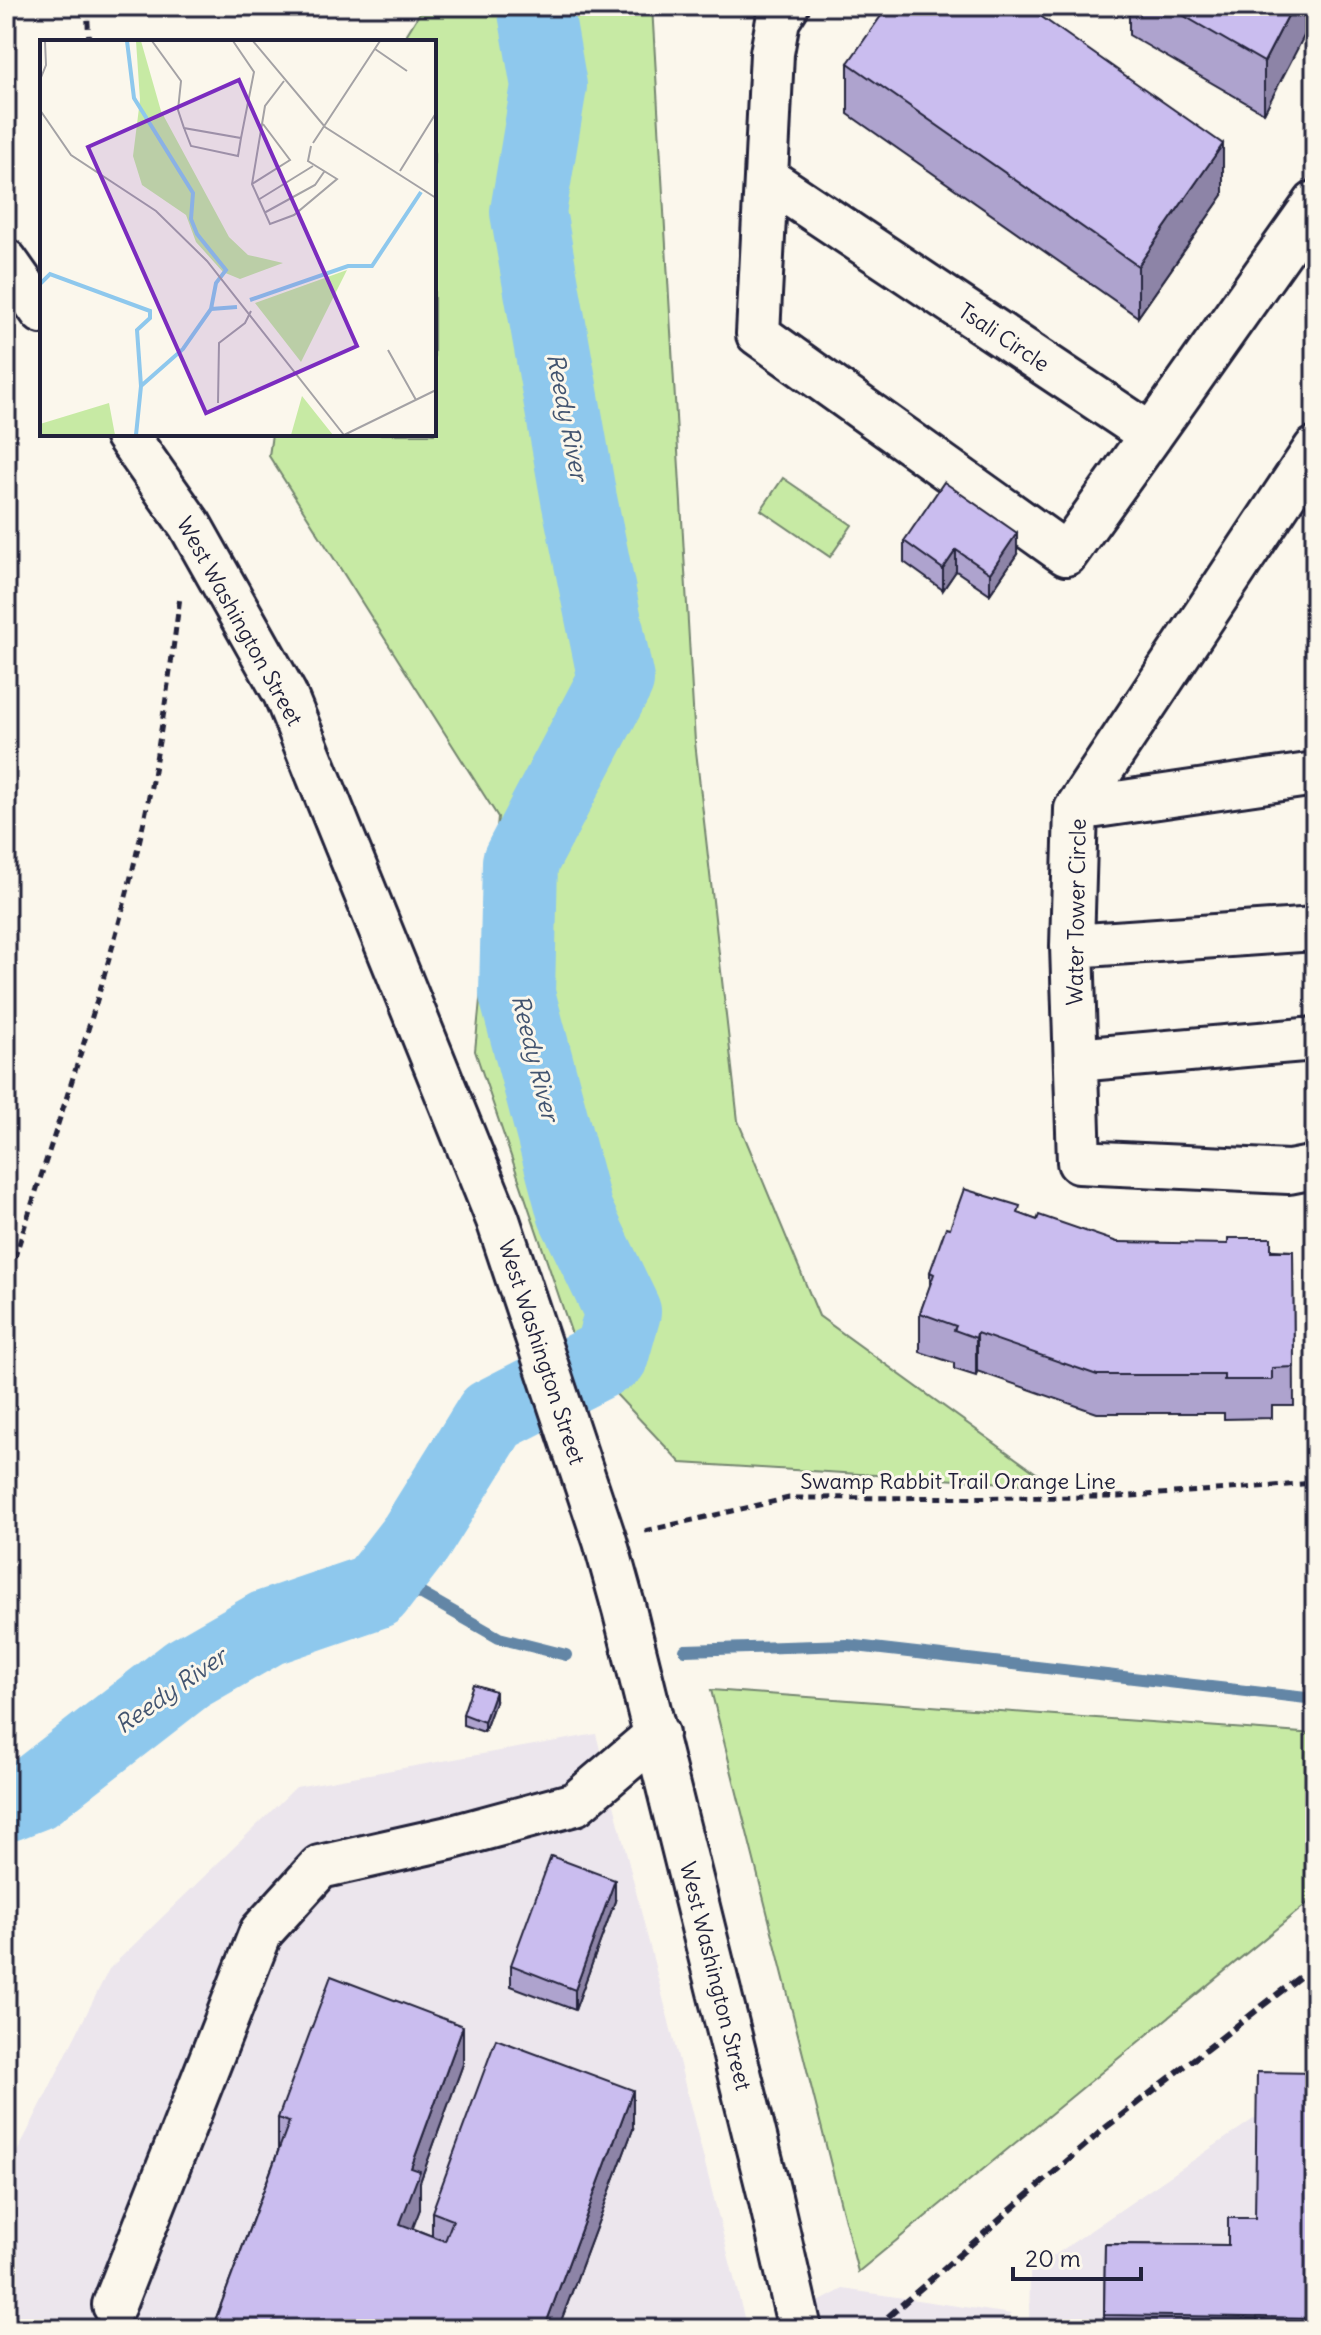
<svg xmlns="http://www.w3.org/2000/svg" width="1321" height="2335" font-family="Delius,sans-serif">
	<style>
		.built { fill: #ece6ed }
		.green { fill: #c7eaa4; stroke: #748670; stroke-width: 2 }
		.lines { fill: none; stroke-linecap: round; stroke-linejoin: round }
		.stream { stroke: #6386a6; stroke-width: 12 }
		.river { stroke: #8ec8ed; stroke-width: 76 }
		.minor-casing { stroke: #22223b; stroke-width: 48 }
		.path { stroke: #22223b; stroke-width: 5; stroke-dasharray: 8 6; stroke-linecap: butt }
		.minor { stroke: #fbf7ec; stroke-width: 42 }
		.rail { stroke: #22223b; stroke-width: 6; stroke-dasharray: 12 6; stroke-linecap: butt }
		.wall { fill: #aea3ce; stroke: #22223b; stroke-width: 2 }
		.shaded-wall { fill: #8d84a7; stroke: #22223b; stroke-width: 2 }
		.building { fill: #cabdef; stroke: #22223b; stroke-width: 2 }
		.labels { text-anchor: middle; stroke-width: 6; stroke-linejoin: round; paint-order: stroke }
		.street-label { font-size: 22px; fill: #22223b; stroke: #fbf7ec }
		.water-label { font-size: 24px; font-style: italic; fill: #425470; stroke: #fbf7ec }
		.inset-river { fill: none; stroke: #8ec8ed; stroke-width: 4 }
		.inset-road { fill: none; stroke: #a4a2a5; stroke-width: 2 }
		.view { fill: #7b2cbf; fill-opacity: 0.15; stroke: #7b2cbf; stroke-width: 4 }
		.inset-edge { fill: none; stroke: #22223b; stroke-width: 4 }
	</style>
	<rect width="100%" height="100%" fill="#fbf7ec"/>
	<filter id="ink" filterUnits="userSpaceOnUse"><feTurbulence type="fractalNoise" baseFrequency=".0125" numOctaves="2"/><feDisplacementMap in="SourceGraphic" scale="16" xChannelSelector="R" yChannelSelector="G"/><feConvolveMatrix kernelMatrix="1 2 1 2 8 2 1 2 1" color-interpolation-filters="sRGB"/></filter>
	<g filter="url(#ink)">
		<path class="built" d="M596,1734L747,2329H6V2174L109,1969L296,1787Z
			M1315,2077V2329H1029L1030,2272Z
			M843,2289L1011,2314L993,2329H768Z"/>
		<path class="green" d="M424,6H652L695,742L738,1121L819,1316L1054,1486L681,1463L579,1355L475,1051L498,817L269,456L272,434H434V42H402Z
			M783,478L852,525L830,557L761,510Z
			M711,1690L1315,1734V1897L858,2272Z"/>
		<g class="lines">
			<path class="stream" d="M375,1591L422,1594L499,1638L566,1655
				M685,1650L847,1645L1315,1699"/>
			<path class="river" d="M6,1804L34,1793L187,1674L267,1628L375,1591L416,1538L492,1416L611,1355L623,1312L575,1212L517,994L520,862L616,680L579,499L528,212L549,86L535,6"/>
			<defs>
				<path id="minor" d="M787,6L778,20L772,53L766,178L1151,435L1315,203
					M766,178L758,334L1066,554L1151,435
					M6,261L42,312
					M126,434L190,525L285,694L498,1220L605,1541L624,1609L770,2197L800,2329
					M1315,449L1076,809L1072,946L1079,1162L1289,1172L1315,1167
					M1076,809L1315,774
					M1072,946L1315,929
					M1076,1060L1315,1039
					M114,2305L261,1932L320,1867L449,1838L575,1804L657,1734"/>
			</defs>
			<use href="#minor" class="minor-casing"/>
			<path class="path" d="M87,6L89,42
				M6,1285C52,1138 105,992 139,843C158,761 169,680 180,597
				M645,1531L789,1498L1118,1497L1315,1483"/>
			<use href="#minor" class="minor"/>
			<path class="rail" d="M874,2329L1105,2128L1315,1965"/>
		</g>
		<path class="wall" d="M1129,6H1315L1264,113L1129,35Z
			M848,63L1223,195L1138,317L848,114Z
			M904,541L1017,554L990,594L956,571L943,590L904,562Z
			M1020,1214L1037,1220L1117,1242L1293,1251L1294,1406H1272V1418L1224,1419V1413H1097L977,1371L976,1376L954,1369V1363L920,1352V1313L930,1287V1272L950,1228Z
			M495,1702L484,1732L463,1725V1714Z
			M615,1901L575,2010L511,1986V1965Z
			M463,2064L420,2182V2209L412,2228L432,2236V2212L633,2129L558,2329H212L278,2151V2118Z
			M1255,2218L1315,2329H1104L1105,2244L1228,2245Z"/>
		<path class="shaded-wall" d="M1293,6H1315V15L1264,113V62Z
			M1223,144V195L1138,317V266Z
			M1017,533V554L990,594V573Z
			M956,550V571L943,590V569Z
			M977,1333V1371L976,1376V1338Z
			M495,1691V1702L484,1732V1722Z
			M615,1880V1901L575,2010V1990Z
			M463,2026V2064L420,2182V2209L400,2262V2224L411,2168Z
			M633,2090V2129L558,2329H544Z"/>
		<path class="building" d="M888,6H1026L1223,144L1138,266L848,63Z
			M1167,6H1293L1264,62Z
			M944,482L1017,533L990,573L956,550L943,569L904,541Z
			M964,1189L1020,1206L1018,1213L1037,1220L1039,1215L1117,1242L1228,1244V1238H1271V1251H1293L1294,1367L1272,1368V1380H1224V1375H1097L977,1333L976,1338L954,1330L956,1326L920,1313L934,1274L930,1272L946,1227L950,1228Z
			M473,1684L495,1691L484,1722L463,1714Z
			M551,1856L615,1880L575,1990L511,1965Z
			M331,1976L463,2026L411,2168L420,2171L400,2224L445,2241L453,2220L432,2212L496,2039L633,2090L544,2329H212L289,2122L278,2118Z
			M1257,2072L1315,2073V2318L1104,2315L1105,2244L1228,2245V2218H1255Z
			M1257,2317L1315,2318V2329H1257Z"/>
	</g>
	<g class="labels">
		<g class="street-label">
			<text transform="translate(1004 337) rotate(34)" y="8">Tsali Circle</text>
			<text transform="translate(240 621) rotate(61)" y="8">West Washington Street</text>
			<text transform="translate(1076 912) rotate(-89)" y="8">Water Tower Circle</text>
			<text transform="translate(542 1352) rotate(72)" y="8">West Washington Street</text>
			<text x="958" y="1489">Swamp Rabbit Trail Orange Line</text>
			<text transform="translate(716 1976) rotate(76)" y="8">West Washington Street</text>
		</g>
		<g class="water-label">
			<text transform="translate(567 417) rotate(79)" y="8">Reedy River</text>
			<text transform="translate(535 1058) rotate(76)" y="8">Reedy River</text>
			<text transform="translate(171 1691) rotate(-35)" y="8">Reedy River</text>
		</g>
	</g>
	<g transform="translate(40 40)">
		<rect width="396" height="396" fill="#fbf7ec"/>
		<path d="M96,1H101L121,71L189,197L208,215L243,223L200,239L183,232L156,202L146,175L102,145L93,116L100,60ZM307,230L261,322L215,263ZM262,356L293,395H251ZM69,363L75,395H0V384Z" fill="#c7eaa4"/>
		<path class="inset-river" d="M87,1L94,58L153,153L151,179L157,194L186,230L176,243L171,269L143,309L101,346L96,395M0,244L10,234L110,271V278L97,290L101,346M210,260L308,226H332L381,152M171,269L197,267"/>
		<path class="inset-road" d="M112,1L141,41L138,70L144,88L201,98L214,32L193,1M213,1L285,87L396,158M335,9L367,31M0,40L6,25L5,1M244,41L225,66L212,144L230,184L254,175L297,139L268,121L271,106M0,70L31,115L116,171L167,221L304,395M144,88L151,106L198,116L201,98M273,103L340,1M360,131L396,73M212,144L250,120L223,84M218,160L273,126M224,173L275,145L284,132M348,310L376,360M178,363L179,303L205,283L211,271M304,395L396,350"/>
		<path class="view" d="M199,40L317,306L166,373L48,107Z"/>
		<rect width="396" height="396" class="inset-edge"/>
	</g>
	<rect width="1321" height="2335" fill="none" stroke="#fbf7ec" stroke-width="32"/>
	<rect x="16" y="16" width="1289" height="2303" fill="none" stroke="#22223b" stroke-width="3" filter="url(#ink)"/>
	<path d="M1013 2267v12h128v-12" fill="none" stroke="#22223b" stroke-width="4"/>
	<text x="1025" y="2267" font-size="24" fill="#22223b" stroke="#fbf7ec" stroke-width="6" paint-order="stroke">20 m</text>
</svg>
